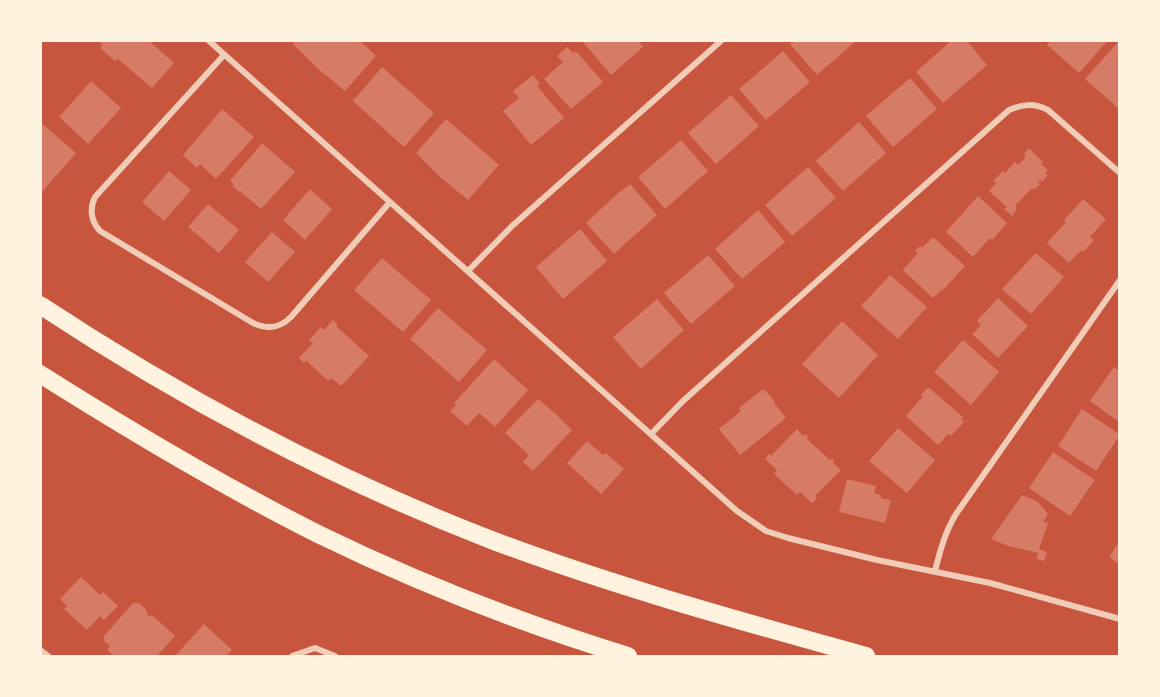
<svg xmlns="http://www.w3.org/2000/svg" width="1160" height="697" font-family="'Golos Text',sans-serif">
	<style>
		.building { fill: #d67c66 }
		.lines { fill: none; stroke-linecap: round; stroke-linejoin: round }
		.minor { stroke: #f1ccb7; stroke-width: 6 }
		.motorway { stroke: #fff3e0; stroke-width: 18 }
	</style>
	<rect width="100%" height="100%" fill="#c8553d"/>
	<path class="building" d="M98,40H148L174,63L152,88L118,59L115,61L100,48L103,45Z
		M296,40H359L376,56L345,91L317,68L293,44Z
		M585,40H638L643,47L611,75L583,42Z
		M793,40H857L817,75L790,44Z
		M952,40H966L987,65L943,103L916,72Z
		M1051,40H1108L1079,73L1047,45Z
		M1118,42L1119,44V106L1118,108L1085,79Z
		M567,47L573,53L576,51L603,82L571,109L544,79L563,62L557,56Z
		M783,51L810,82L766,120L739,89Z
		M382,67L434,113L404,147L353,101Z
		M533,75L540,83L537,86L564,118L531,145L503,111L519,98L513,91Z
		M910,78L937,109L893,147L866,116Z
		M91,81L121,108L88,144L59,117Z
		M731,95L759,126L716,164L688,133Z
		M222,109L254,137L216,179L200,164L197,168L183,155Z
		M446,119L499,165L468,200L441,178L416,153Z
		M40,122L76,153L40,194Z
		M859,122L886,153L843,191L816,161Z
		M681,140L708,171L665,209L638,177Z
		M262,143L295,172L261,209L240,191L239,192L232,186L234,185L230,181Z
		M1029,148L1043,162L1041,164L1048,170L1045,173L1048,175L1042,182L1040,180L1038,182L1040,184L1034,190L1032,188L1015,206L1017,209L1012,216L1004,209L1007,207L989,191L996,183L993,181L1003,171L1005,173L1015,162L1018,165L1026,156L1024,154Z
		M808,167L836,198L792,236L765,205Z
		M169,171L191,190L164,221L142,202Z
		M630,184L657,215L614,254L586,223L618,193Z
		M310,189L332,209L305,240L283,220Z
		M978,196L1007,223L992,240L990,238L973,257L946,232Z
		M1083,199L1106,219L1090,237L1094,240L1083,252L1081,250L1069,263L1047,243L1066,222L1064,220Z
		M208,204L239,230L219,253L188,227Z
		M758,210L785,242L742,279L715,249Z
		M580,229L607,261L563,299L536,267Z
		M272,232L295,252L268,282L245,262Z
		M933,237L965,266L943,290L942,289L933,298L903,270L918,253L915,251L920,246L922,248Z
		M1036,253L1064,277L1031,314L1002,289Z
		M708,255L735,286L691,324L664,293Z
		M382,258L431,300L403,332L354,290Z
		M890,275L927,307L898,339L861,306Z
		M998,298L1028,326L998,358L972,334L981,325L977,321Z
		M657,299L684,330L641,369L613,337Z
		M438,308L487,350L459,382L410,339Z
		M333,320L338,325L336,326L369,356L341,386L331,378L328,381L306,360L304,363L299,358L313,343L309,340L321,327L324,330Z
		M842,321L878,355L839,398L802,364Z
		M963,340L999,372L971,405L934,372Z
		M494,359L528,390L495,427L479,413L467,426L450,411L456,404L454,403Z
		M1114,367L1119,371V422L1090,401Z
		M928,387L963,417L961,419L964,422L951,436L948,434L938,445L906,416L923,396L921,395Z
		M763,389L765,391H766L775,402L774,403L786,418L740,455L719,429L741,411L739,408Z
		M538,399L557,415L572,430L533,471L523,462L529,455L505,433Z
		M1082,409L1119,434V436L1096,471L1058,446Z
		M898,428L935,460L907,493L869,461Z
		M797,429L803,436L805,434L808,437L807,439L830,460L832,458L834,461L833,463L841,470L815,496L817,498L812,503L800,492L797,495L774,474L777,470L765,459L769,454L771,456Z
		M587,441L603,455L606,453L624,469L601,494L567,463Z
		M1053,452L1095,480L1070,516L1029,488Z
		M847,479L876,486L874,493L881,495V498L891,500L885,523L839,512Z
		M1022,495L1038,502L1048,514L1043,522L1048,523L1039,549L1047,552L1044,561L1036,559L1039,553L1008,546L991,539Z
		M1119,542V564L1109,557Z
		M81,577L100,595L103,592L118,606L104,620L100,616L87,630L64,609L67,606L60,599Z
		M133,603H139L146,609L147,614L150,617L152,615L175,636L157,656H123L122,655L121,656H115L107,650L110,646L104,641V636Z
		M204,624L232,650L226,656H175Z"/>
	<g class="lines">
		<path class="minor" d="M208,40L737,511L766,531L788,538L877,560L990,583L1120,619
			M224,55L95,197C89,210 91,221 100,231L253,323C267,330 280,328 291,317L390,202
			M468,271L512,226L722,40
			M651,434L683,401L1009,110C1023,104 1034,103 1048,110L1120,173
			M935,571C940,551 945,532 956,514L1120,280
			M40,650L48,656
			M292,656L315,648L335,656"/>
		<path class="motorway" d="M40,305C184,400 333,479 494,541C616,587 741,621 866,656
			M40,374C132,432 224,487 320,535C419,583 523,624 628,656"/>
	</g>
	<rect width="1160" height="697" fill="none" stroke="#fff3e0" stroke-width="84"/>
</svg>
